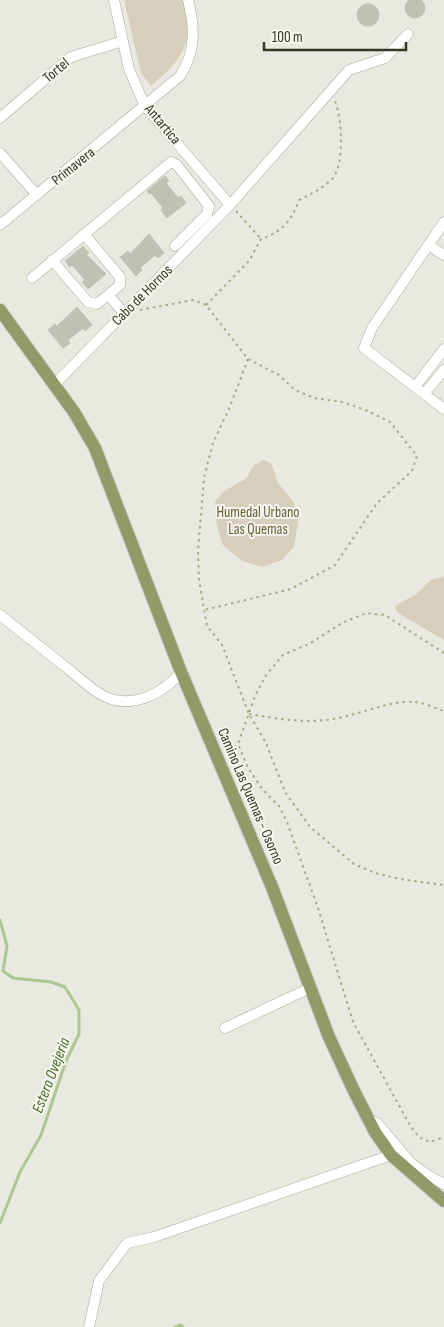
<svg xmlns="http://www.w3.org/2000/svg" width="444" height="1327" font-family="'Sofia Sans Condensed',sans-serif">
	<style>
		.green { fill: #d8cebc }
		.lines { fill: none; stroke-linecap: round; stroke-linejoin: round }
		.stream { stroke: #aac88f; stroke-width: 3 }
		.building { fill: #c0c0b3; stroke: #c2c2b4 }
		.minor-casing { stroke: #a8a99d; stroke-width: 11 }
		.major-casing { stroke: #c6c7c1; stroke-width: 14 }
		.path { stroke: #a7a985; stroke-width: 2; stroke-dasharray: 2.5 4; stroke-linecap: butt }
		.minor { stroke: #fff; stroke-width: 10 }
		.major { stroke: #94996a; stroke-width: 12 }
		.labels { text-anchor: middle; stroke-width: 4; stroke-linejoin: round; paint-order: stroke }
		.street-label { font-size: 15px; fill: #353823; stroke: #f6f6f1 }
		.park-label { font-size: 15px; fill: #695d33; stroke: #f6f6f1 }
		.water-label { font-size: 16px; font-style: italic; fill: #456c25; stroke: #f6f6f1 }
	</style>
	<rect width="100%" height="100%" fill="#e9e9e1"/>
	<path class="green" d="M124,0H183C194,45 184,57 151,86L141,73Z
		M263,460L271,463L278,483L294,503L298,522L294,547L282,560L262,567L242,561L222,544L216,521L215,502L223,492L247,478L254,465Z
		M444,576V640L398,613L395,608L396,605L415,595L431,580Z"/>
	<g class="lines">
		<path class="stream" d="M0,920L7,946L3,971L13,978L51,982L65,987L79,1010V1034L66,1061L41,1135L20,1172L0,1223
			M175,1327L181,1325L183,1327"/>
	</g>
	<path class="building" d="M405 8a10 10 0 1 1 20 0a10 10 0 1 1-20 0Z
		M357 15a11 11 0 1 1 22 0a11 11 0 1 1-22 0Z
		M165,176L169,181L166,183L178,198L181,196L186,203L167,218L161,210L163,208L151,193L149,194L147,191Z
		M149,234L164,253L158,258L155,255L140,268L142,270L136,276L120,257L128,251L130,254Z
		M83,246L89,253L86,254L106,274L88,289L82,282L85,280L72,265L70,267L65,261Z
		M77,307L92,325L85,331L83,328L68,340L70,343L63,348L48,330L55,324L57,326Z"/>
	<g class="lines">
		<defs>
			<path id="minor" d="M114,0L129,69L145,106L230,205
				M0,118L71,57L123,41
				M0,153L37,195
				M444,222L372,328L364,348L444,409
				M0,225L180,76C196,51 195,28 188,0
				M428,245L444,255
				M52,260L88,302L97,304L120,285V277L84,234
				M32,278L171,162L177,165L209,206L207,214L175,246
				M108,295L124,313
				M54,385L230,205L349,70L385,58L408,34
				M415,387L444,349
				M424,394L444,370
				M0,615C21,632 42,648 63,665C77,675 90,690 106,697C133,709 164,693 181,672
				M225,1028L310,988
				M368,1119L377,1123L411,1163L429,1176L444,1184
				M89,1327L99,1281L127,1243L154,1237L391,1155"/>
			<path id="major" d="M0,310L74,412L95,448L181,672L272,887L329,1037L354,1091L375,1132L391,1155L444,1201"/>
		</defs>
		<use href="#minor" class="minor-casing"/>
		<use href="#major" class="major-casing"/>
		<path class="path" d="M236,211L261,239
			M206,305L249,261L261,239C282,232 292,220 299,200C311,194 323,188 332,179C345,165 342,118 335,101
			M140,310L193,300L206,305L248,359L279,375L295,390L314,398L343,402L368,411L390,422L417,456L412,471L377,503L335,565L291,589L204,610
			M248,359L229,409L213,443L204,478L198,551L199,580L207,626L222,645L249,714L266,743L285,792L310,827L354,864L375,873L400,879L444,885
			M444,653L385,615L366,613L342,623L309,644L283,655L266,675L255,696L238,744L247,766L262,789L279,806L287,822L318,908L353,1022L411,1127L419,1137L430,1142L444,1137
			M249,714C274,718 299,723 325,720C353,718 390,699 415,702C424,703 435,708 444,711"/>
		<use href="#minor" class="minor"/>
		<use href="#major" class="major"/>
	</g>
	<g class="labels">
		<g class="street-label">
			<text transform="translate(56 70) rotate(-40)" y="5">Tortel</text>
			<text transform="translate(163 124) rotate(50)" y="5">Antartica</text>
			<text transform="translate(73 166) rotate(-39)" y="5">Primavera</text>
			<text transform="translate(142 295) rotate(-45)" y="5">Cabo de Hornos</text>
			<text transform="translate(251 796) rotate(67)" y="5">Camino Las Quemas - Osorno</text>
		</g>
		<g class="park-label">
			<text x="258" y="517">Humedal Urbano<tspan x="258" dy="17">Las Quemas</tspan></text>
		</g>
		<g class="water-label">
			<text transform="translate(50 1075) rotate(-69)" y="6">Estero Ovejeria</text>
		</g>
	</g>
	<path d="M264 42v8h142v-8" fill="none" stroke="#353823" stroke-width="2.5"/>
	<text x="272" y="42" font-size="15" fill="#353823" stroke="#f6f6f1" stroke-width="4" paint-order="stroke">100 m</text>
</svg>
